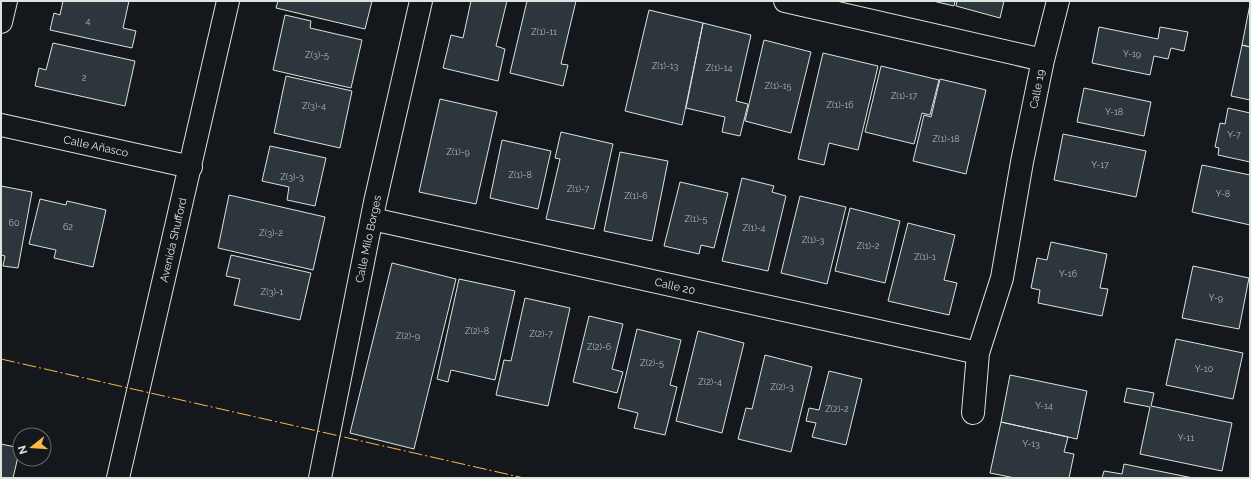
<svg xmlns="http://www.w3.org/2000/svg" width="1251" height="479" font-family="Raleway,sans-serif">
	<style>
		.building { fill: #2c363c; stroke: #d8e6dc }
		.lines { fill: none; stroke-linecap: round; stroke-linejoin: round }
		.minor-casing { stroke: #d8e6dc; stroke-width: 24 }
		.minor { stroke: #14181c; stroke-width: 22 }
		.power { stroke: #ffb74d; stroke-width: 1; stroke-dasharray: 14 3 2 3; stroke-linecap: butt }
		.labels { text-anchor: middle; stroke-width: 3; stroke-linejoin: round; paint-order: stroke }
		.number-label { font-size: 9px; fill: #adbab4 }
		.street-label { font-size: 11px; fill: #d8e6dc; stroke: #14181c }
	</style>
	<rect width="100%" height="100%" fill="#14181c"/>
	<path class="building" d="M63,1H129L123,28L136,31L132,48L50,30L54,13L60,15Z
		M278,1H372L365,29L276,8Z
		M471,1H507L496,46L505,49L498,81L443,68L451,35L463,38Z
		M527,1H576L561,64L568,65L563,86L510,73Z
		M933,1H955L954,6Z
		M957,1H1004L1000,18L956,6Z
		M1250,4V47L1242,45Z
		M649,10L703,23L682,125L625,111Z
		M285,15L311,21L310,28L362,40L351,88L273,70Z
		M703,23L751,35L736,101L748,104L740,136L722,132L725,117L686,108Z
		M1099,27L1158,39L1160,27L1188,32L1184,51L1171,48L1168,59L1154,56L1150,75L1092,63Z
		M764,40L811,52L791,133L745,121Z
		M53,43L135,61L125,106L35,86L39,68L46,70Z
		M1242,45L1250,47V100L1231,96Z
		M823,53L878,66L858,150L829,143L824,165L798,159Z
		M881,66L939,80L930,115L922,113L914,144L865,132Z
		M286,76L352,91L340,148L274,133Z
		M940,79L986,90L966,174L913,161L924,115L931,117Z
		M1084,88L1151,102L1144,136L1077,122Z
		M440,99L497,112L476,204L419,192Z
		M1228,108L1250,113V162L1218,155L1219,148L1215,147L1220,123L1225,124Z
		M561,132L613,144L594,229L546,219L560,159L555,158Z
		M1063,134L1146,151L1136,197L1054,180Z
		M502,140L551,151L538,209L490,198Z
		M270,146L326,158L315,206L287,200L289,187L262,181Z
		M620,152L668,161L652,241L604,231Z
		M1202,165L1250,175V225L1192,212Z
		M742,178L774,186L772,192L786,196L768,271L722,261Z
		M680,182L728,193L714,248L701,245L699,254L664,246Z
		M1,186L32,192L18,268L3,266L5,256L1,255Z
		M229,195L325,217L313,270L218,248Z
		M800,196L846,207L827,284L781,273Z
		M40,199L66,205L67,201L106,210L93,267L54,258L56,250L29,244Z
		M850,208L900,221L885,283L835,271Z
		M908,223L955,235L944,280L957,283L949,315L888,301Z
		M1051,242L1107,254L1100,288L1108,289L1102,316L1038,303L1040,290L1031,288L1037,258L1047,260Z
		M231,255L311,273L300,320L234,305L240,279L226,276Z
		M392,263L456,279L414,449L350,433Z
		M1193,266L1249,278L1239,329L1182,318Z
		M459,279L515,291L495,380L451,370L448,382L437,379Z
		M525,298L570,308L548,406L496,395L504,360L511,361Z
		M589,316L623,324L612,369L623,372L617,393L573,382Z
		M637,329L681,340L670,385L677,387L665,435L634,428L638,413L618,408Z
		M698,331L744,343L722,433L676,421Z
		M1176,339L1243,353L1233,399L1166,385Z
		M765,355L812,367L791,452L738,439L746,408L752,409Z
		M829,371L862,379L846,445L812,437L816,423L806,421L809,408L819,410Z
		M1010,375L1087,391L1077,439L1001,422Z
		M1127,388L1154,393L1151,406L1232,423L1222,471L1140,454L1150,407L1124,402Z
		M1001,422L1068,437L1064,452L1074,454L1069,478H1015L990,473Z
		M1,444L20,448L13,478H1Z
		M1124,464L1193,478H1102L1104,471L1122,474Z"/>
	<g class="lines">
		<defs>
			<path id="minor" d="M785,1L1043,60
				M1,22L6,1
				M1,125L191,167
				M372,219L978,353
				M973,413L978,353L1002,278L1022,162L1043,60L1058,1
				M118,478L228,1
				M320,478L375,202L421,1"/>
		</defs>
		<use href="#minor" class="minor-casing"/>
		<use href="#minor" class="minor"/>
		<path class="power" d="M1,359L524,478"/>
	</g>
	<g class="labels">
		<g class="number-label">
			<text x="88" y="24">4</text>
			<text x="544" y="35">Z(1)-11</text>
			<text x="1132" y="57">Y-19</text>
			<text x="317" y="58">Z(3)-5</text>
			<text x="665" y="69">Z(1)-13</text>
			<text x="719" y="71">Z(1)-14</text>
			<text x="84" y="81">2</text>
			<text x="778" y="89">Z(1)-15</text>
			<text x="904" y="99">Z(1)-17</text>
			<text x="840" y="108">Z(1)-16</text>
			<text x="314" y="109">Z(3)-4</text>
			<text x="1114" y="115">Y-18</text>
			<text x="1234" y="138">Y-7</text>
			<text x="946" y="142">Z(1)-18</text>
			<text x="458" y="155">Z(1)-9</text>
			<text x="1100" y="168">Y-17</text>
			<text x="520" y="178">Z(1)-8</text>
			<text x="292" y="180">Z(3)-3</text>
			<text x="578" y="192">Z(1)-7</text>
			<text x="1223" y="197">Y-8</text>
			<text x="636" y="199">Z(1)-6</text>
			<text x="696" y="222">Z(1)-5</text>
			<text x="14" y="226">60</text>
			<text x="68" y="230">62</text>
			<text x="754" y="231">Z(1)-4</text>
			<text x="271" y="236">Z(3)-2</text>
			<text x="813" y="243">Z(1)-3</text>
			<text x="868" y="249">Z(1)-2</text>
			<text x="925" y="260">Z(1)-1</text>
			<text x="1068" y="277">Y-16</text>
			<text x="272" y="295">Z(3)-1</text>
			<text x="1216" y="301">Y-9</text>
			<text x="477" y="334">Z(2)-8</text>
			<text x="541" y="337">Z(2)-7</text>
			<text x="408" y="339">Z(2)-9</text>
			<text x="599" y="350">Z(2)-6</text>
			<text x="652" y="366">Z(2)-5</text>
			<text x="1204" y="372">Y-10</text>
			<text x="710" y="385">Z(2)-4</text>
			<text x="782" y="390">Z(2)-3</text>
			<text x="1044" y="409">Y-14</text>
			<text x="837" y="412">Z(2)-2</text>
			<text x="1186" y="441">Y-11</text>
			<text x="1031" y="447">Y-13</text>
		</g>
		<g class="street-label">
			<text transform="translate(1037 89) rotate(-79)" y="4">Calle 19</text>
			<text transform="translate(96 146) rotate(12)" y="4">Calle Añasco</text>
			<text transform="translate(368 239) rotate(-78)" y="4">Calle Milo Borges</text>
			<text transform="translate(173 240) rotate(-77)" y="4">Avenida Shufford</text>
			<text transform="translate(675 286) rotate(13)" y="4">Calle 20</text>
		</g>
	</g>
	<rect width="1251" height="479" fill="none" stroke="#d8e6dc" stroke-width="4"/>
	<g transform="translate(32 447) rotate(253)"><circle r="19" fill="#14181c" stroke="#626a69"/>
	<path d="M0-3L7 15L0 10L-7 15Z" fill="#ffb74d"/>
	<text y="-6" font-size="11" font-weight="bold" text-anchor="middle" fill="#d8e6dc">N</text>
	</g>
</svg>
